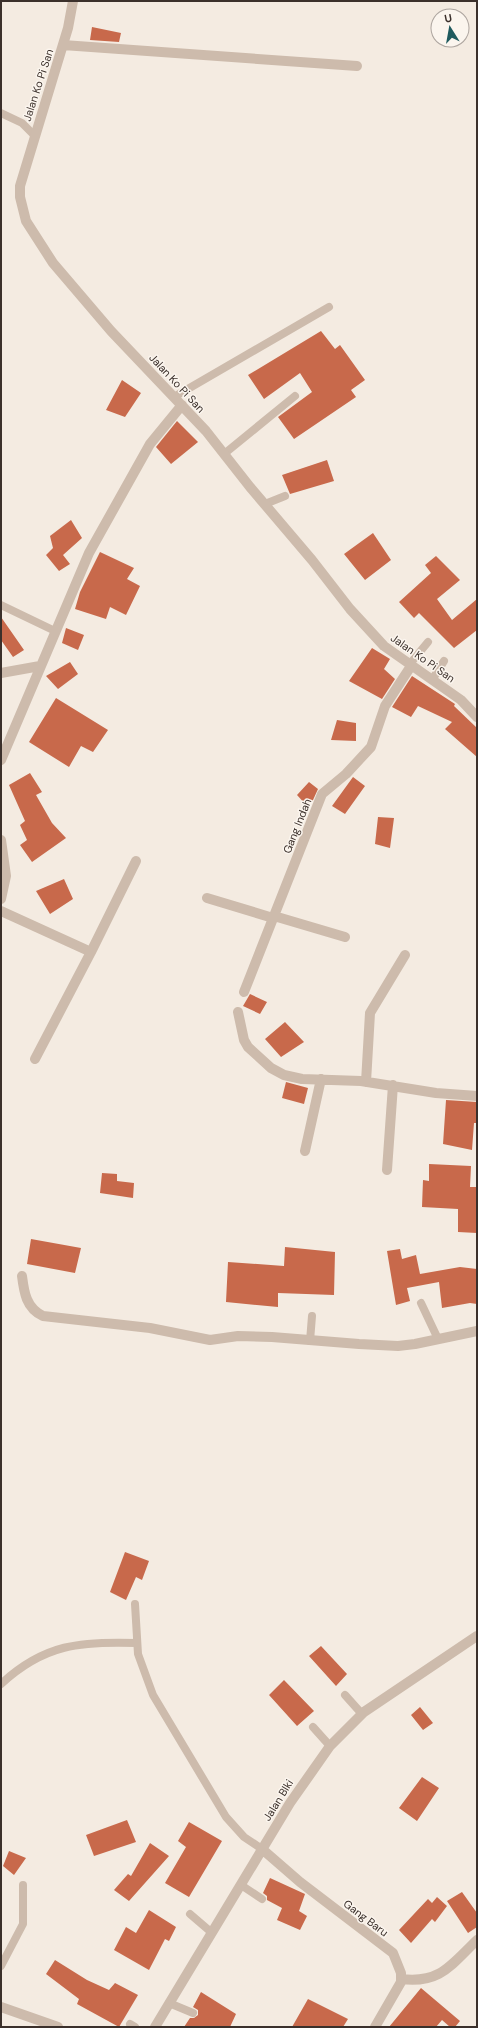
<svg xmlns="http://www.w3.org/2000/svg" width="478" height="2028" font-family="'DM Sans',sans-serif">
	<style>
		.building { fill: #c8694b }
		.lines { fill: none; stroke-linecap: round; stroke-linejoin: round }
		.lane { stroke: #cdbbac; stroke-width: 8 }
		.street { stroke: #cdbbac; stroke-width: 10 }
		.labels { text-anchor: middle; stroke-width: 3; stroke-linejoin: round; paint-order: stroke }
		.street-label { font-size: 11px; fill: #3b302b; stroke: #fbf5ee }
	</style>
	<rect width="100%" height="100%" fill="#f4ebe1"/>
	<path class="building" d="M92,27L121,33L119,42L90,40Z
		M321,331L335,349L340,345L365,380L351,390L356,397L294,439L278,417L312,392L300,373L264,399L248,375Z
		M122,380L141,393L125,417L106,410Z
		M177,421L198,442L171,464L156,447Z
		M327,460L334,481L290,494L282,475Z
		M71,520L82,538L63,555L70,564L59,571L46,555L53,548L50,536Z
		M373,533L391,560L365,580L344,554Z
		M100,552L134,568L127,579L140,586L126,615L110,607L106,619L75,609L80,592Z
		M436,556L460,580L437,599L452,620L477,599V630L454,648L419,613L414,618L399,602L431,573L425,565Z
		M1,617L24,650L13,657L1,640Z
		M66,628L84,635L78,650L62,643Z
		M372,648L390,659L384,669L395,679L382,699L349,681Z
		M70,662L78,674L58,689L46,676Z
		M412,676L455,704L454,706L477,728V757L445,729L452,722L418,706L411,717L392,707Z
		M56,698L108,730L93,752L81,746L69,767L29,742Z
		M337,720L356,723V741L331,740Z
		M30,773L42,792L36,795L52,823L66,838L32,862L20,845L27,840L20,825L25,821L9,785Z
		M353,777L365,786L345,814L332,806Z
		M309,782L318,789L313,800L307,806L297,795Z
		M378,817L394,818L390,848L375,844Z
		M64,879L73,899L50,914L36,891Z
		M250,994L267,1002L260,1014L243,1006Z
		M285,1022L304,1042L281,1057L265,1039Z
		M286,1082L308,1088L304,1104L282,1098Z
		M446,1100L477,1102V1123H474L472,1150L443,1144Z
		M429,1164L471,1166L470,1187H477V1233L458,1232V1209L422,1207L423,1180L429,1181Z
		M102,1173L117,1174V1181L134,1183L133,1198L100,1193Z
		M31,1239L81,1248L75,1273L27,1264Z
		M285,1247L335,1252L334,1295L278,1293V1307L226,1302L228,1262L284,1266Z
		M400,1249L402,1259L416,1255L420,1274L460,1267L477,1269V1304L470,1303L442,1308L439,1282L407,1288L410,1301L396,1305L387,1251Z
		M125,1552L149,1561L142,1580L136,1577L126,1600L110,1592Z
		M321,1646L347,1674L336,1686L309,1656Z
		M284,1680L314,1711L297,1726L269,1695Z
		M420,1707L433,1723L423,1730L411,1715Z
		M422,1777L439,1788L417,1821L399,1808Z
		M127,1820L136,1842L94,1856L86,1835Z
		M189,1822L222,1841L189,1897L165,1883L186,1847L178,1841Z
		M150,1843L169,1856L129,1901L114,1890L128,1874L131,1876Z
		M9,1851L26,1858L14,1875L3,1866Z
		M270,1878L305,1894L299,1911L307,1916L300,1930L277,1920L282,1908L267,1900V1896L263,1893Z
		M462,1892L477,1913V1927L468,1933L447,1901Z
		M437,1897L447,1906L435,1922L432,1919L411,1943L399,1930L428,1899L432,1903Z
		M149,1910L176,1927L169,1941L165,1939L149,1970L114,1950L126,1927L136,1933Z
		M55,1960L87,1980L109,1990L115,1983L138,1995L119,2027L77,2004L79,1999L46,1974Z
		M421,1988L460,2021L455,2027H450L442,2020L436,2027H389Z
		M201,1992L236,2014L230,2027H184L190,2018H194L198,2015V2010L193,2007Z
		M308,1999L348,2019L343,2027H292Z"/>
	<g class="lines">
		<path class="lane" d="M1,113L22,123L35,136
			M174,397L329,307
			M224,454L295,396
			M265,504L285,496
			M1,605L55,631
			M409,665L428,642
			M432,680L444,661
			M421,1303L438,1339
			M310,1341L312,1316
			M135,1604L138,1654L153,1695L226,1817L244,1837L262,1849
			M1,1684C44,1644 81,1641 137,1643
			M345,1695L362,1714
			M313,1727L330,1746
			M241,1885L262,1899
			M190,1914L211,1932
			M1,1966L23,1924V1885
			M169,2003L193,2013
			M130,2024L135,2027"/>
		<path class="street" d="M73,1L68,28L20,186V197L26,221L53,263L111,331L206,431L250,487L312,560L350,609L384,646L461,700L477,717
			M63,45L357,66
			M1,673L40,666
			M1,760L89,553L150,444L182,405
			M1,840L6,876L1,899
			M207,898L273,918
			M1,911L91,952
			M274,916L345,937
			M244,992L322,794L346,774L371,747L385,706L411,666
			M238,1012L244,1040L248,1047L271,1068L284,1075L302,1079L361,1081L436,1093L477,1096
			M35,1059L91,952L136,861
			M366,1082L370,1013L405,955
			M305,1151L321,1079
			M387,1170L393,1085
			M22,1276C24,1292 26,1308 43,1316L150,1328L210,1340L238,1336L272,1337L359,1344L398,1346L415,1344L477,1331
			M262,1849L300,1882L393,1953L401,1973V1982L375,2027
			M401,1979C440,1984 451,1965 477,1940
			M1,2007L58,2027
			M155,2027L290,1803L330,1746L364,1712L477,1636"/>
	</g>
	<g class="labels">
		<g class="street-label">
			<text transform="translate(38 85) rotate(-72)" y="4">Jalan Ko Pi San</text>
			<text transform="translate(177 383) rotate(47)" y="4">Jalan Ko Pi San</text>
			<text transform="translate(423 658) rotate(35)" y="4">Jalan Ko Pi San</text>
			<text transform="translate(297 826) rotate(-68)" y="4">Gang Indah</text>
			<text transform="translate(278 1800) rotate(-58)" y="4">Jalan Blki</text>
			<text transform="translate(366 1918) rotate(37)" y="4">Gang Baru</text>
		</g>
	</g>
	<rect width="478" height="2028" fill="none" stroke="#3b302b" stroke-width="4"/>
	<g transform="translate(450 28) rotate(349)"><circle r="19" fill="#fbf5ee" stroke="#aea6a0"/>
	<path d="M0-3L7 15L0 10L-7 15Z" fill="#1f5a5e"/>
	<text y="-6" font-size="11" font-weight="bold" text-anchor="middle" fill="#3b302b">U</text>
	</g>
</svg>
